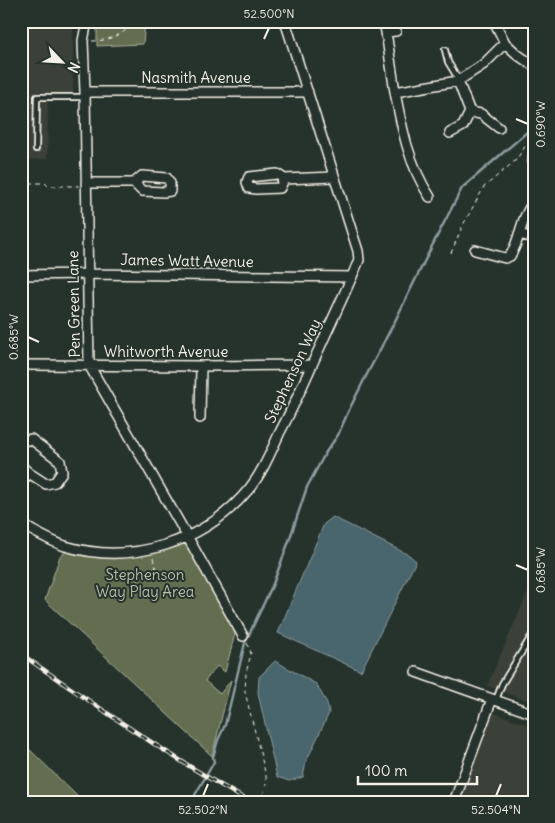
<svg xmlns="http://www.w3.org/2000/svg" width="555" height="823" font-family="Delius,sans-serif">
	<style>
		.built { fill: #3a4038 }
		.green { fill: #626e50; stroke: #abb09c }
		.water { fill: #48656e; stroke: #8d9d9f }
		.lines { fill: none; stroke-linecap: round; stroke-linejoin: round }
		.stream { stroke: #8d9d9f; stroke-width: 2.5 }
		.lane-casing { stroke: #f4f1e8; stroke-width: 8 }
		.street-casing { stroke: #f4f1e8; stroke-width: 12 }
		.path { stroke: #f4f1e8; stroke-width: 1; stroke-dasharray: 4 4; stroke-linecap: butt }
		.lane { stroke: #26332d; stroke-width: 4.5 }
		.street { stroke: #26332d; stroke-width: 9 }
		.rail-casing { stroke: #f4f1e8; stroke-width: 4.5 }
		.rail { stroke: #26332d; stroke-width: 2.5; stroke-dasharray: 8; stroke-linecap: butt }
		.ticks { fill: none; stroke: #f4f1e8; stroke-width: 2 }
		.labels { text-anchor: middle; stroke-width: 4; stroke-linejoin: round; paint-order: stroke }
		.street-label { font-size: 15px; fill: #f4f1e8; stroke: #26332d }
		.park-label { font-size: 15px; fill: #babdab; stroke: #26332d }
		.neatline { fill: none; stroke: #f4f1e8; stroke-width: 2 }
		.ticks-label { font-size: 12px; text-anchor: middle; fill: #f4f1e8 }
	</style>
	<rect width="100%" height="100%" fill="#26332d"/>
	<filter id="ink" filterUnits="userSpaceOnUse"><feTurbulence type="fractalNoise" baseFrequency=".02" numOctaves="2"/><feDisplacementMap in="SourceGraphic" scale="10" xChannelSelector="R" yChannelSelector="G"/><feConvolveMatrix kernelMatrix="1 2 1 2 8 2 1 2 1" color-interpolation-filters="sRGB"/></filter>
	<g filter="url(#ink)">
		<path class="built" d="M21,21H73V99L48,101L47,159L24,160L27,108L21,107Z
			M534,578V703L487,686Z
			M492,712L534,727V802H458Z"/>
		<path class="green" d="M97,21H145L143,44L97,46Z
			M187,536L236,630L225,672L217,666L205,681L220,694L231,680L212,756L45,600L60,556L67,551L111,557L145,554Z
			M21,741L83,802H21Z"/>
		<path class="water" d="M333,517L409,555L416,561L361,671L278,633L324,524Z
			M275,661L316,684L327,703L329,713L306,762L303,777L289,781L277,777L258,693L259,677Z"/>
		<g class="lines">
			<path class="stream" d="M193,802L195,795L214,762L213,757L218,740L225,725L245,643L273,584L289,541L307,487L326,452L338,435L348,412L365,378L395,321L431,248L462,188L534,126"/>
			<defs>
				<path id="lane" d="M445,50L448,62L459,80
					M36,149L37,97H84
					M496,700L502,684L534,632"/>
				<path id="street" d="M87,21L83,41L85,92L89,365L187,536L243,636
					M377,21L384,23L386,32L396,31
					M494,21L505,43L518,55L534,66
					M386,32L395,92L458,81L484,64L505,43
					M458,81L470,112
					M85,92H308
					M395,92C402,129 409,165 430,197
					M470,112L481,114L499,128
					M450,133L463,126L470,112
					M534,153L533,161L534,164
					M284,179L280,188L256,189L249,188L247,182L249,177L277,174L284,179L334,177
					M86,183H134L142,176L167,178L170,183V191L164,192L142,191L134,183
					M519,234L534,238
					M475,250L505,258L510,256C521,239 520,218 534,202
					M21,275L87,274L352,277
					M21,365L201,366L312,365
					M200,418L201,366
					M21,442L31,439L60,461L62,472L55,482L46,484L29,473L21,483
					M21,466L29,473
					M21,524C35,532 50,541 65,546C132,566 205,542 249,489C263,472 271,451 280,432C295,404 307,375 320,347C333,318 347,289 359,260L358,251L285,21
					M416,672L534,714
					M454,802L492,699"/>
			</defs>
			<use href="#lane" class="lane-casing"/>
			<use href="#street" class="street-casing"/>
			<path class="path" d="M92,41C109,41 124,35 135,21
				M21,183H45L48,186H79
				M451,253L463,225L484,187L516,160L526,145L534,137
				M153,558L157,571
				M130,589L150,570L156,568
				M247,643L250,650L251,654L246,673L245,692L266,776C267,786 264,793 259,802"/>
			<use href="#lane" class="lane"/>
			<use href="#street" class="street"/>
			<defs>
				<path id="rail" d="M21,654C96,706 170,757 250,802"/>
			</defs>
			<use href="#rail" class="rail-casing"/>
			<use href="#rail" class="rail"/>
		</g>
	</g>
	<path class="ticks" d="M264,39L269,28M516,119L528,124M28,337L39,342M516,565L528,570M203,796L208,784M496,796L501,784"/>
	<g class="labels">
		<g class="street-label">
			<text x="196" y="83">Nasmith Avenue</text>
			<text transform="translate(187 261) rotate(1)" y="5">James Watt Avenue</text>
			<text transform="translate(74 304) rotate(-91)" y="5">Pen Green Lane</text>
			<text x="166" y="357">Whitworth Avenue</text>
			<text transform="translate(293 371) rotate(-65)" y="5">Stephenson Way</text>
		</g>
		<g class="park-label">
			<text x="145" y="580">Stephenson<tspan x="145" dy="17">Way Play Area</tspan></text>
		</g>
	</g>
	<rect width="555" height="823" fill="none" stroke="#26332d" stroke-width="55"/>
	<g transform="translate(62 62) rotate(115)" stroke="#26332d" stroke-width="4" paint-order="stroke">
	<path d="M0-4L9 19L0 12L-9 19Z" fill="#f4f1e8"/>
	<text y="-8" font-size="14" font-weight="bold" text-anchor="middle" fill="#f4f1e8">N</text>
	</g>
	<path d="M358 776v8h119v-8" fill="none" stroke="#f4f1e8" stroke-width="2.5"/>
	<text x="365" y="776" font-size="15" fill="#f4f1e8" stroke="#26332d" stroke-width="4" paint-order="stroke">100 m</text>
	<rect x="28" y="28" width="500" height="768" class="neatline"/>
	<g class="ticks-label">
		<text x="269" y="18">52.500°N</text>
		<text transform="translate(541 124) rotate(-90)" y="4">0.690°W</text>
		<text transform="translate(14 337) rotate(-90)" y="4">0.685°W</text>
		<text transform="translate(541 570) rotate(-90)" y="4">0.685°W</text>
		<text x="203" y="814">52.502°N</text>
		<text x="496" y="814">52.504°N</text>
	</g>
</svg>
